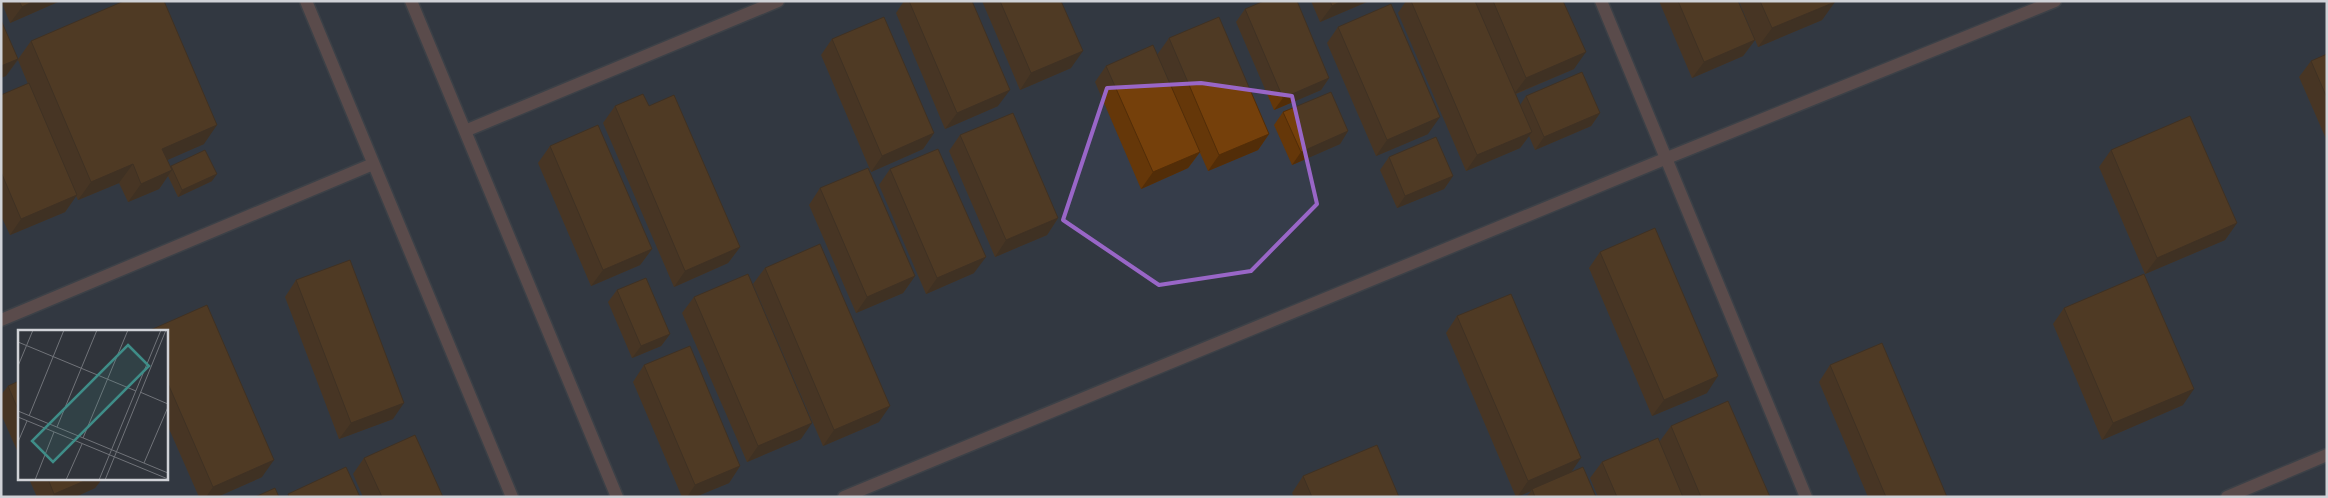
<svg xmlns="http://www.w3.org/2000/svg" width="2328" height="498" font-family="'Noto Serif',serif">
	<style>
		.built { fill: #363d4a; fill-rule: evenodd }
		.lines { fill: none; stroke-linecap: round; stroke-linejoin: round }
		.minor-casing { stroke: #4d5057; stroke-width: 15 }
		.minor { stroke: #8f6660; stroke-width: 12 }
		.wall { fill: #653709 }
		.shaded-wall { fill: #522d08 }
		.building { fill: #75400b; stroke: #522d08 }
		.marked { fill: none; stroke: #9966c7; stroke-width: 4; stroke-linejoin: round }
		.inset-road { fill: none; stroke: #707379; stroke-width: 1 }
		.view { fill: #3f8d88; fill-opacity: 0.15; stroke: #3f8d88; stroke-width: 2.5 }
		.inset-edge { fill: none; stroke: #d0d2d7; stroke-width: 2.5 }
	</style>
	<rect width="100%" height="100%" fill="#30343b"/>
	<path class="built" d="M1,1H2327V497H1ZM19,332H166V479H19Z"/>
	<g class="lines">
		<defs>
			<path id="minor" d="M306,1L512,497
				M411,1L617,497
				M1601,1L1806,497
				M465,131L778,1
				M1,320L373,164
				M844,497L1667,158L2055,1
				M2227,497L2327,455"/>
		</defs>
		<use href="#minor" class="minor-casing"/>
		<use href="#minor" class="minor"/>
	</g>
	<path class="wall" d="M1,1H60L10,23Z
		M904,1H972L998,106L945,129L896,13Z
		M982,1H1061L1071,68L1020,90Z
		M1311,1H1369L1320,22Z
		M1406,1H1563L1574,69L1516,94L1520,105L1526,96L1600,113L1591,126L1535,150L1529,136L1520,148L1466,171L1398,13Z
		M1659,1H1738L1755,40L1743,56L1692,78Z
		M1739,1H1835L1822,20L1758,47Z
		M1245,9L1329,78L1321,90L1274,110L1236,22Z
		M1338,27L1428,134L1376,156L1327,43Z
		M1169,38L1269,134L1258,150L1208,171L1157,55Z
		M832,39L934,133L923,149L871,172L821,55Z
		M31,41L204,144L167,160L170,168L171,166L212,181L178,197L168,176L159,189L128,202L119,183L78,200L76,196L65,212L10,235L1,216V95L28,84L18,60L6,76Z
		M2327,54V141L2299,77L2311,61Z
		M1106,66L1200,152L1188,168L1141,189L1095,82Z
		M615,106H649L740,247L728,263L674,287L603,123Z
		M1283,112L1348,131L1340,144L1292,165L1274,125Z
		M960,135L1058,218L1047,235L995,257L949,151Z
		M550,146L652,249L640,265L591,286L538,163Z
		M2111,150L2237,223L2225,240L2145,274L2099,167Z
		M1389,157L1453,176L1444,189L1397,208L1380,170Z
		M890,169L974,273L926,294L879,185Z
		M820,188L915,276L903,293L856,313L809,205Z
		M1600,252L1707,393L1652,416L1589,268Z
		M765,268L879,422L823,446L753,284Z
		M296,280L393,419L339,439L285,297Z
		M617,290L670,334L661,346L632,358L608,302Z
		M694,297L801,439L747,462L682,313Z
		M2064,308L2183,405L2102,440L2053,324Z
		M1457,316L1571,472L1596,497H1526L1531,491L1516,497L1446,333Z
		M166,332L262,477L217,497H199L166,422Z
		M644,365L740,466L729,483L695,497H682L633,382Z
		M1830,365L1947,497H1868L1819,382Z
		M19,381V455L1,414V395L8,386Z
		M1671,426L1770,497H1598L1590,478L1602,462L1660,441Z
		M364,458L443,497H363L353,474Z
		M1303,476L1399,497H1294L1292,493Z
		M29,479H102L95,488L75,497H37Z"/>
	<path class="shaded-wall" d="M34,1H60L10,23L22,7Z
		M1342,1H1369L1320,22L1332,6Z
		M1835,2L1822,20L1758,47L1772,28Z
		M1755,40L1743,56L1692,78L1704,62Z
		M1083,51L1071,68L1020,90L1031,73Z
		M1586,52L1574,69L1514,94L1526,78Z
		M18,59L6,76L1,78V66Z
		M1329,78L1321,90L1274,110L1283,98Z
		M1010,90L998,106L945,129L957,113Z
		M1600,113L1591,126L1535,150L1544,137Z
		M1440,117L1428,134L1376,156L1387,140Z
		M217,125L204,144L149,168L162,149Z
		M1348,131L1340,144L1292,165L1301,152Z
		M1532,132L1520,148L1466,171L1477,155Z
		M934,133L923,149L871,172L882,156Z
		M1269,134L1258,150L1208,171L1219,155Z
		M1200,152L1188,168L1141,189L1153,172Z
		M133,164L119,183L78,200L91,182Z
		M172,170L159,189L128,202L141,184Z
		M217,174L212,181L178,197L182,190Z
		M1453,176L1444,189L1397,208L1405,196Z
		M77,195L65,212L10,235L21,219Z
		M1058,218L1047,235L995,257L1006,240Z
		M2237,223L2225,240L2145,274L2157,258Z
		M740,247L728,263L674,287L685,271Z
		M652,249L640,265L591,286L603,270Z
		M986,257L974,273L926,294L937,278Z
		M915,276L903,293L856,313L867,297Z
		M670,334L661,346L632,358L641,346Z
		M1718,376L1707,393L1652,416L1664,400Z
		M2194,389L2183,405L2102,440L2113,423Z
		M404,403L393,419L339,439L351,423Z
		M890,406L879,422L823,446L834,430Z
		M812,423L801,439L747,462L758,446Z
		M1581,458L1570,474L1532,489L1531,491L1517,497L1528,481Z
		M274,460L262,477L217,497H206L213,487Z
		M740,466L729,483L695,497H687L695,485Z
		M89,479H102L95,488L75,497H52L54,494Z"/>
	<path class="building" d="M19,1H34L22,7Z
		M124,1H164L217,125L162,149L172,170L141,184L133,164L91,182L31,41Z
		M909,1H972L1010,90L957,113Z
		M1000,1H1061L1083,51L1031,73Z
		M1264,1H1297L1329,78L1283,98L1245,9Z
		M1330,1H1342L1332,6Z
		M1411,1H1475L1532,132L1477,155Z
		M1493,1H1563L1586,52L1526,78Z
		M1678,1H1738L1755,40L1704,62Z
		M1760,1H1835V2L1772,28Z
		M1391,4L1440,117L1387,140L1338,27Z
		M884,17L934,133L882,156L832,39Z
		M1219,17L1269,134L1219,155L1169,38Z
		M1,20L18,59L1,66Z
		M1153,45L1200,152L1153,172L1106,66Z
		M2327,54V98L2311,61Z
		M1582,72L1600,113L1544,137L1526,96Z
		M29,83L77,195L21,219L1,172V95Z
		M1331,92L1348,131L1301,152L1283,112Z
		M643,94L649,106L674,95L740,247L685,271L615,106Z
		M1013,113L1058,218L1006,240L960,135Z
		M2190,116L2237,223L2157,258L2111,150Z
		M598,125L652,249L603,270L550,146Z
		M1436,137L1453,176L1405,196L1389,157Z
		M938,149L986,257L937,278L890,169Z
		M205,150L217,174L182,190L171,166Z
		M868,168L915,276L867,297L820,188Z
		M1655,228L1718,376L1664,400L1600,252Z
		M820,244L890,406L834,430L765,268Z
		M350,260L404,403L351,423L296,280Z
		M748,274L812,423L758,446L694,297Z
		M2144,274L2194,389L2113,423L2064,308Z
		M646,278L670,334L641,346L617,290Z
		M1511,294L1581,458L1528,481L1457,316Z
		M207,305L274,460L213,487L166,379V332H146Z
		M1882,343L1947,497H1886L1830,365Z
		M690,346L740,466L695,485L644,365Z
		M19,381V412L8,386Z
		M1728,401L1770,497H1701L1671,426Z
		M415,435L443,497H382L364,458Z
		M1658,438L1683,497H1617L1602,462Z
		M1377,445L1399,497H1312L1303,476Z
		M346,467L360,497H289L288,494Z
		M1583,467L1596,497H1535L1532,489Z
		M48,479H89L54,494Z
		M275,488L279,497H255Z"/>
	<path d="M0 0H2328V498H0ZM1201,83L1292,96L1317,204L1251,271L1159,285L1063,220L1107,88Z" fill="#30343b" fill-opacity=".55" fill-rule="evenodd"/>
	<path class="marked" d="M1201,83L1292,96L1317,204L1251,271L1159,285L1063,220L1107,88Z"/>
	<g transform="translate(18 330)">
		<rect width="150" height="150" fill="#30343b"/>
		<path class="inset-road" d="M0,12L118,61M0,36L15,0M122,62L150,74M0,81L150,143M11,86L46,0M0,87L150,149M39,97L79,0M65,108L110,0M0,112L9,91M126,133L150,77M17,150L36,102M48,150L64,114M81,150L143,0M87,150L148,0"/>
		<path class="view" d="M110,15L131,36L35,132L14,111Z"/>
		<rect width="150" height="150" class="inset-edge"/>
	</g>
	<rect width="2328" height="498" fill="none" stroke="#d0d2d7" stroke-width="5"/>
</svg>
